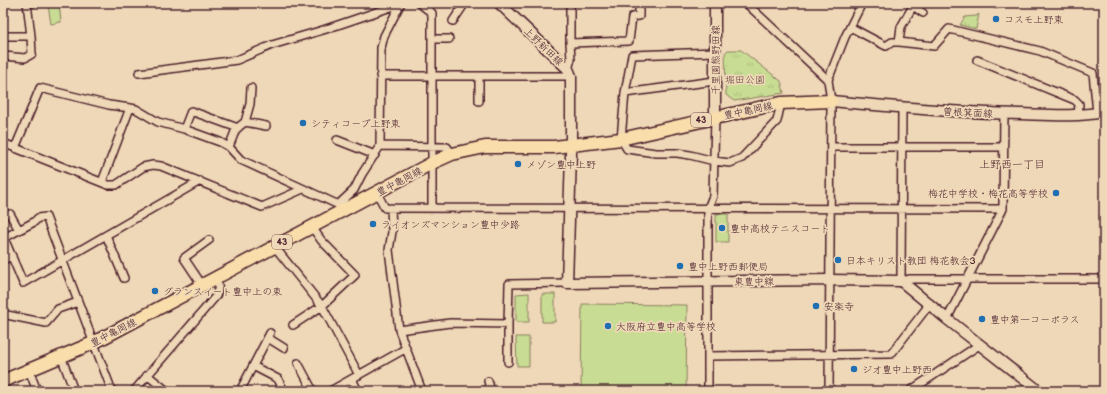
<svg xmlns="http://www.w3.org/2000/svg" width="1107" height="394" font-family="'Balsamiq Sans','Klee One',sans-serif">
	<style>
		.park { fill: url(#park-tufts); stroke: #897e5f }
		.pitch { fill: #c8dd93; stroke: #897e5f }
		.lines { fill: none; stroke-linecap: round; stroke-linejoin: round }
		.street-casing { stroke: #4a1f2b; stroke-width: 10 }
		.secondary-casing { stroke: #4a1f2b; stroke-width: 13 }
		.primary-casing { stroke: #4a1f2b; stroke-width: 15 }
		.street { stroke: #efd8b7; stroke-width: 7 }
		.secondary { stroke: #efd8b7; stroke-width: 10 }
		.primary { stroke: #f9deab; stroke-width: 12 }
		.poi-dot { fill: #1f6fb2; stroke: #efd8b7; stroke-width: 1.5 }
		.labels { text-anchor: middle; stroke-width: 3.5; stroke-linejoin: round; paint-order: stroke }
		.shield { fill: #efd8b7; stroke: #7c5655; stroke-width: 1 }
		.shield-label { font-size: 9px; font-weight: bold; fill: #4a1f2b }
		.poi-label { font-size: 10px; fill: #4a1f2b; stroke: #efd8b7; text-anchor: start }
		.street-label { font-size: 10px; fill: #4a1f2b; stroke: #efd8b7 }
		.park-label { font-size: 10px; fill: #5d3c3b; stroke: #efd8b7 }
		.neighbourhood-label { font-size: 11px; fill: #4a1f2b; stroke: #efd8b7 }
	</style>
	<defs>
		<pattern id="park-tufts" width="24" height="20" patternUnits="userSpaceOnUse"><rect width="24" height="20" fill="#c8dd93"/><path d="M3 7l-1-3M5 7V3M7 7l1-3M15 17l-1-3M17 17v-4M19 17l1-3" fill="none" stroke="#adbd7f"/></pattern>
	</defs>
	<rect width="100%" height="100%" fill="#efd8b7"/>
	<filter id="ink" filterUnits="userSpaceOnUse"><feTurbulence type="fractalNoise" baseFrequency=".025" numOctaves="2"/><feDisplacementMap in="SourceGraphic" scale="8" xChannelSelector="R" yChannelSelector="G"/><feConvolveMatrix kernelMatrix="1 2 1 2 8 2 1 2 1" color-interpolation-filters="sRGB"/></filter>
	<g filter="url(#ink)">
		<path class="park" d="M59,3L61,22L51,24L48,5Z
			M979,14L976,29L960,25L965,17L976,16Z
			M728,50H741L781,81L784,93L734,101L726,95L725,53Z"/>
		<path class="pitch" d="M716,214H728V242H716Z
			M529,293V322H516V294Z
			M542,294H555V322H542Z
			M582,304L687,305L686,391H581Z
			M516,337H529V366H517Z"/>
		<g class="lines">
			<defs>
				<path id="street" d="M419,3L432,13V208
					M746,3L828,80
					M995,3L996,4
					M923,13L913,6L901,27L899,42L934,46L949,29L1040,51L1093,73L1097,113
					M453,21L465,3
					M850,27L886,46L892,42H899
					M3,36H31L27,3H32
					M432,39H449
					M570,43L629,41L632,17L639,16V3
					M715,52L632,55L625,93L621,139L627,149L656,153H677L690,155L714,161L730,163L742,158L777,121L781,103
					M4,56L25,58L32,54L31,36
					M977,60L1075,100L1079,104L1078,115
					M568,69L571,59L570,43V3
					M139,73L237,60L272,45L323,30L400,4
					M380,76H571
					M479,76V101
					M251,88L250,104L245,122L236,129L229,147L241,160L343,207
					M625,93L715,81
					M130,108L136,109L158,122L184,129L191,111L238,128
					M902,108L901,281L910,279H1104
					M245,122L266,126
					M184,129L220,142L229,147
					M337,140L375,155
					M3,143L108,185H116L143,167L153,165L161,166L262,207L303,189
					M380,146L447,147L452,154
					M831,147H1003
					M15,148L40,88L109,105L130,108L102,182
					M377,193L385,208L1003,209
					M339,204L354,190L362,174L380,146L381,48L384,36L401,3
					M391,208L392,232L389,250L399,330L422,391
					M10,214L19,230
					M106,235L124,278
					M274,246L322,306L359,375
					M3,260L12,256
					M202,285L184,258L209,240
					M7,315L46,323L58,309L78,302
					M947,319L1003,209L1004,114
					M508,324V362
					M293,325L322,306L355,275L321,240L312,227
					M399,330L450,323L508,324L509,284L567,283
					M268,338L284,348
					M61,356L74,391
					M708,356L891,354L929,305
					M298,363L313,391
					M253,366L278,379L284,391
					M29,370L37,391
					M147,375L167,391
					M352,379L358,391
					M488,381L491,391
					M112,391L46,217L38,218L34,222L4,238L23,283L200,181
					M134,391L216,296C219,289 219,285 216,278
					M240,391L270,333
					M330,391L405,349
					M708,391V208L713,196L715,117
					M829,391L831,101L828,80L845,37L862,3
					M910,391L979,345"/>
				<path id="secondary" d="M499,3L568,69L571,76V155L567,283L830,280L901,281L947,319L1039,391
					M715,3V117
					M831,101C895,107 958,113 1022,114C1050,115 1077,117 1104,112"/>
				<path id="primary" d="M3,381L93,343L112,333L432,163L452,154L485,147H554L621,139L781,103L831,101"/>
			</defs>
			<use href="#street" class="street-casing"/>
			<use href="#secondary" class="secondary-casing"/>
			<use href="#primary" class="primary-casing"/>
			<use href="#street" class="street"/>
			<use href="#secondary" class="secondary"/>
			<use href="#primary" class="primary"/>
		</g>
	</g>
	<g class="poi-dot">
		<circle cx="996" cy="19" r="4"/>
		<circle cx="303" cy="123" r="4"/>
		<circle cx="518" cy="164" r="4"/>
		<circle cx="1056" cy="193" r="4"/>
		<circle cx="373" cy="224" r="4"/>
		<circle cx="722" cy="228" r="4"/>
		<circle cx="838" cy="260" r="4"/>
		<circle cx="680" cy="266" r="4"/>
		<circle cx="155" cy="291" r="4"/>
		<circle cx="816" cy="306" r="4"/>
		<circle cx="982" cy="319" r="4"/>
		<circle cx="608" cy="326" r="4"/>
		<circle cx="854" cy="369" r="4"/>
	</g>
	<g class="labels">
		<g class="shield">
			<rect x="691" y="113" width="20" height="14" rx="3"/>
			<rect x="272" y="235" width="20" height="14" rx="3"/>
		</g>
		<g class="shield-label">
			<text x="701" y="123">43</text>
			<text x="282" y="245">43</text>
		</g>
		<g class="poi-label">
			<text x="1004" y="23">コスモ上野東</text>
			<text x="311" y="127">シティコープ上野東</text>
			<text x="526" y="168">メゾン豊中上野</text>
			<text x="1048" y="197" text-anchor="end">梅花中学校・梅花高等学校</text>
			<text x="381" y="228">ライオンズマンション豊中少路</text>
			<text x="730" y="232">豊中高校テニスコート</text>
			<text x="846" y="264">日本キリスト教団 梅花教会3</text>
			<text x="688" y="270">豊中上野西郵便局</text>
			<text x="163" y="295">グランスイート豊中上の東</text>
			<text x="824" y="310">安楽寺</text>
			<text x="990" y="323">豊中第一コーポラス</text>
			<text x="616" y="330">大阪府立豊中高等学校</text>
			<text x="862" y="373">ジオ豊中上野西</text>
		</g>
		<g class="street-label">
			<text transform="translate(544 46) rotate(44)" y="4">上野新田線</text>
			<text transform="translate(715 60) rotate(-90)" y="4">千里園熊野田線</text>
			<text transform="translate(748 110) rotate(-12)" y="4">豊中亀岡線</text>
			<text transform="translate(968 112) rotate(3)" y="4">曽根箕面線</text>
			<text transform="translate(399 181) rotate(-28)" y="4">豊中亀岡線</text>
			<text transform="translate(754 281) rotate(-1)" y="4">東豊中線</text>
			<text transform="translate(113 332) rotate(-27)" y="4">豊中亀岡線</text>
		</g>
		<g class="park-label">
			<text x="745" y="83">堀田公園</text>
		</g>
		<g class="neighbourhood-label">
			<text x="1012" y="168">上野西一丁目</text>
		</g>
	</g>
	<rect width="1107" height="394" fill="none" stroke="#efd8b7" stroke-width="16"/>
	<rect x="8" y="8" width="1091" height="378" fill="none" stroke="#4a1f2b" stroke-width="1.5" filter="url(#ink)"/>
</svg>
